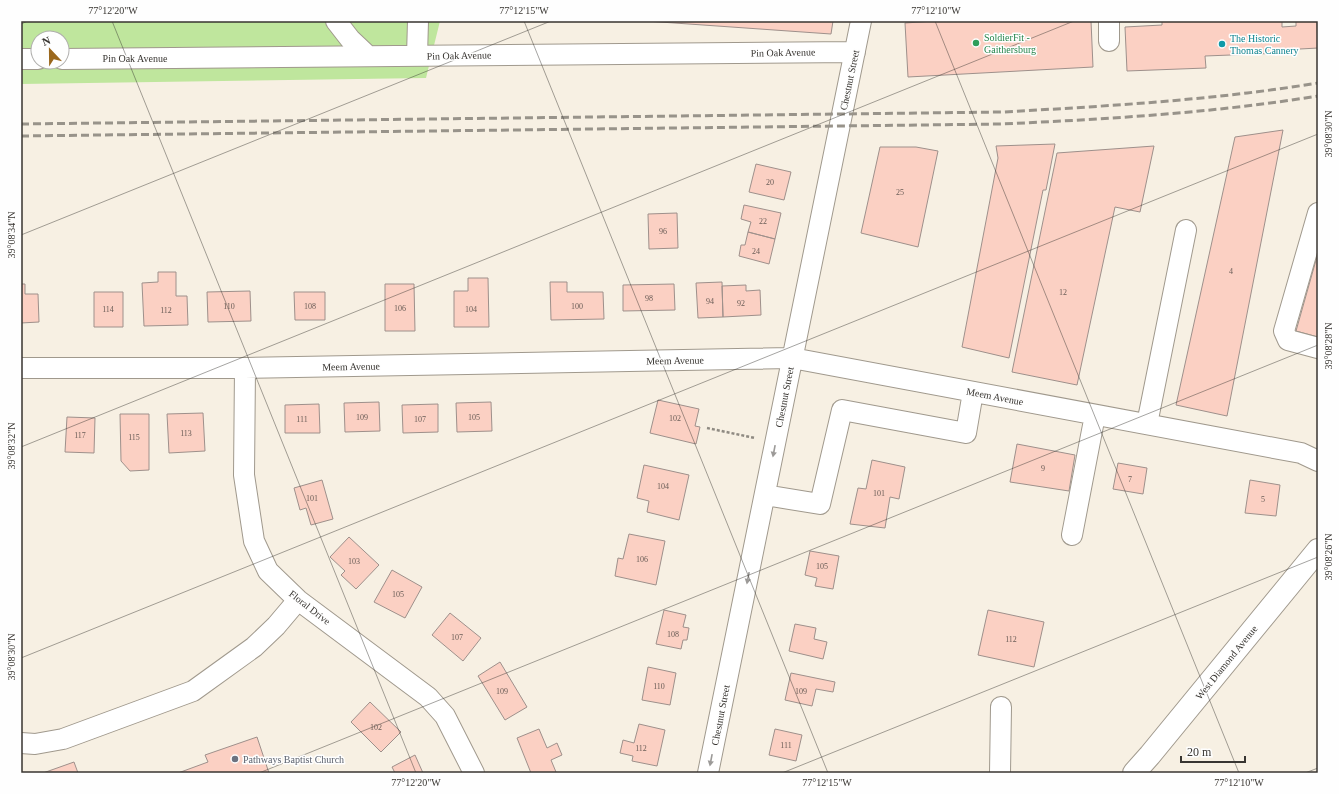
<svg xmlns="http://www.w3.org/2000/svg" width="1339" height="794" font-family="'Times New Roman',serif">
	<style>
		.green { fill: #bfe69d; fill-rule: evenodd }
		.building { fill: #fbd0c3; stroke: #9e908b }
		.lines { fill: none; stroke-linecap: round; stroke-linejoin: round }
		.minor-casing { stroke: #a0998d; stroke-width: 22 }
		.major-casing { stroke: #a0998d; stroke-width: 24 }
		.path { stroke: #8f8a82; stroke-width: 2.5; stroke-dasharray: 3 2; stroke-linecap: butt }
		.minor { stroke: #fff; stroke-width: 20 }
		.major { stroke: #fff; stroke-width: 22 }
		.rail { stroke: #98938a; stroke-width: 3; stroke-dasharray: 8 4; stroke-linecap: butt }
		.oneway { fill: #9c9a98 }
		.ticks { fill: none; stroke: #383531; stroke-width: 1; stroke-opacity: 0.45 }
		.leisure-dot { fill: #2e9e5b; stroke: #fefefe; stroke-width: 1.5 }
		.culture-dot { fill: #0f9aa8; stroke: #fefefe; stroke-width: 1.5 }
		.worship-dot { fill: #6b7280; stroke: #fefefe; stroke-width: 1.5 }
		.labels { text-anchor: middle; stroke-width: 3; stroke-linejoin: round; paint-order: stroke }
		.number-label { font-size: 8px; fill: #695c56 }
		.leisure-label { font-size: 10px; fill: #27864d; stroke: #fefefe; text-anchor: start }
		.culture-label { font-size: 10px; fill: #0d838f; stroke: #fefefe; text-anchor: start }
		.street-label { font-size: 10px; fill: #383531; stroke: #fefefe }
		.worship-label { font-size: 10px; fill: #5b616d; stroke: #fefefe; text-anchor: start }
		.neatline { fill: none; stroke: #383531; stroke-width: 1.5 }
		.ticks-label { font-size: 10px; text-anchor: middle; fill: #383531 }
	</style>
	<rect width="100%" height="100%" fill="#f7f0e3"/>
	<path class="green" d="M21,21H440L426,78L21,84ZM38,38H62V62H38Z"/>
	<path class="building" d="M646,21H833L831,34Z
		M934,21H1091L1093,67L908,77L905,23Z
		M1162,21H1282V27L1296,26V21H1317L1318,48L1282,50V53L1205,56L1206,68L1127,71L1125,27L1162,25Z
		M1283,130L1227,416L1176,405L1235,137Z
		M1055,144L1046,190H1043L1009,358L962,347L998,158L996,146Z
		M1154,146L1140,212L1115,207L1077,385L1012,372L1057,153Z
		M880,147H916L938,151L918,247L861,233Z
		M756,164L791,172L784,200L749,192Z
		M744,205L781,213L775,239L748,232L751,222L741,219Z
		M677,213L678,248L649,249L648,214Z
		M748,232L775,239L769,264L739,256L741,245H745Z
		M1318,253V337L1296,331Z
		M158,272H176V296H187L188,325L144,326L142,283L158,282Z
		M468,278H488L489,327H454V291H468Z
		M550,282H567V292H603L604,319L551,320Z
		M722,282L723,317L698,318L696,283Z
		M21,284H25V294H38L39,322L21,323Z
		M385,284H414L415,331H385Z
		M674,284L675,310L623,311V285Z
		M746,285V291L760,290L761,315L723,317L722,286Z
		M250,291L251,321L208,322L207,292Z
		M94,292H123V327H94Z
		M294,292H325V320H295Z
		M658,400L699,409L695,426L700,427L696,444L650,433Z
		M379,402L380,431L345,432L344,403Z
		M491,402L492,431L457,432L456,403Z
		M319,404L320,433H285V405Z
		M438,404V432L403,433L402,405Z
		M203,413L205,451L169,453L167,414Z
		M120,414H149V470L130,471L121,461Z
		M67,417L95,418L94,453L65,452Z
		M1017,444L1075,455L1069,491L1010,482Z
		M872,460L905,467L899,499L890,497L885,528L850,524L858,488L866,489Z
		M1118,463L1147,468L1143,494L1113,489Z
		M644,465L689,475L679,520L647,512L649,501L637,498Z
		M322,480L333,519L311,525L306,508L300,510L294,488Z
		M1250,480L1280,485L1276,516L1245,513Z
		M629,534L665,541L656,585L615,576L618,558L623,559Z
		M349,537L379,565L356,589L341,575L345,571L330,557Z
		M810,551L839,556L833,589L815,586L817,578L805,575Z
		M392,570L422,587L405,618L374,602Z
		M664,610L686,615L683,627L689,628L687,640H683L681,649L656,644Z
		M988,610L1044,622L1034,667L978,655Z
		M450,613L481,638L463,661L432,635Z
		M795,624L816,628L814,639L827,642L823,659L789,651Z
		M500,662L527,707L505,720L478,676Z
		M648,667L676,673L670,705L642,700Z
		M791,673L835,682L833,692L816,689L812,706L785,700Z
		M370,702L401,732L381,752L351,722Z
		M639,724L665,730L657,766L632,761L633,756L620,753L623,740L634,743Z
		M539,729L547,748L557,743L562,755L551,760L556,772L553,773H531L517,738Z
		M775,729L802,735L796,761L769,755Z
		M257,737L269,773H178L208,762L205,755Z
		M415,755L423,773H395L392,767Z
		M74,762L78,773H43Z"/>
	<g class="lines">
		<defs>
			<path id="minor" d="M336,21L350,39L368,56
				M1109,21V41
				M417,56L418,21
				M21,59H38
				M62,59L855,52
				M1318,213L1284,331L1288,340L1318,348
				M21,368H245L792,358L1301,453L1318,461
				M245,368L244,475L254,541L268,571L298,600L428,697L445,716L474,773
				M1147,424L1186,230
				M765,495L820,504L842,410L966,433L973,392
				M1072,535L1095,415
				M21,743L35,744L63,739L193,691L254,647L276,626L298,600
				M708,773L861,21
				M1000,773L1001,707"/>
			<path id="major" d="M1134,773L1150,755L1318,550"/>
		</defs>
		<use href="#minor" class="minor-casing"/>
		<use href="#major" class="major-casing"/>
		<path class="path" d="M707,428L755,438"/>
		<use href="#minor" class="minor"/>
		<use href="#major" class="major"/>
		<path class="rail" d="M21,124L1003,112C1109,106 1214,100 1318,83
			M21,136L1002,124C1108,119 1213,113 1318,96"/>
	</g>
	<defs><path id="oneway-solid" d="M-6-.8H1V-3.2L6.5 0L1 3.2V.8H-6Z"/></defs>
	<g class="oneway">
		<use href="#oneway-solid" transform="translate(774 451) rotate(101)"/>
		<use href="#oneway-solid" transform="translate(748 578) rotate(101)"/>
		<use href="#oneway-solid" transform="translate(711 760) rotate(101)"/>
	</g>
	<path class="ticks" d="M112,21L416,773M524,21L828,773M935,21L1239,773M21,24L28,21M21,235L551,21M21,447L1074,21M21,658L1318,134M259,773L1318,345M782,773L1318,557M1305,773L1318,768"/>
	<circle class="leisure-dot" cx="976" cy="43" r="4"/>
	<circle class="culture-dot" cx="1222" cy="44" r="4"/>
	<circle class="worship-dot" cx="235" cy="759" r="4"/>
	<g class="labels">
		<g class="number-label">
			<text x="770" y="185">20</text>
			<text x="900" y="195">25</text>
			<text x="763" y="224">22</text>
			<text x="663" y="234">96</text>
			<text x="756" y="254">24</text>
			<text x="1231" y="274">4</text>
			<text x="1063" y="295">12</text>
			<text x="649" y="301">98</text>
			<text x="710" y="304">94</text>
			<text x="741" y="306">92</text>
			<text x="229" y="309">110</text>
			<text x="310" y="309">108</text>
			<text x="577" y="309">100</text>
			<text x="400" y="311">106</text>
			<text x="108" y="312">114</text>
			<text x="471" y="312">104</text>
			<text x="166" y="313">112</text>
			<text x="362" y="420">109</text>
			<text x="474" y="420">105</text>
			<text x="675" y="421">102</text>
			<text x="302" y="422">111</text>
			<text x="420" y="422">107</text>
			<text x="186" y="436">113</text>
			<text x="80" y="438">117</text>
			<text x="134" y="440">115</text>
			<text x="1043" y="471">9</text>
			<text x="1130" y="482">7</text>
			<text x="663" y="489">104</text>
			<text x="879" y="496">101</text>
			<text x="312" y="501">101</text>
			<text x="1263" y="502">5</text>
			<text x="642" y="562">106</text>
			<text x="354" y="564">103</text>
			<text x="822" y="569">105</text>
			<text x="398" y="597">105</text>
			<text x="673" y="637">108</text>
			<text x="457" y="640">107</text>
			<text x="1011" y="642">112</text>
			<text x="659" y="689">110</text>
			<text x="502" y="694">109</text>
			<text x="801" y="694">109</text>
			<text x="376" y="730">102</text>
			<text x="786" y="748">111</text>
			<text x="641" y="751">112</text>
		</g>
		<g class="leisure-label">
			<text x="984" y="41">SoldierFit -<tspan x="984" dy="12">Gaithersburg</tspan></text>
		</g>
		<g class="culture-label">
			<text x="1230" y="42">The Historic<tspan x="1230" dy="12">Thomas Cannery</tspan></text>
		</g>
		<g class="street-label">
			<text transform="translate(783 52) rotate(-1)" y="4">Pin Oak Avenue</text>
			<text transform="translate(459 55) rotate(-1)" y="4">Pin Oak Avenue</text>
			<text x="135" y="62">Pin Oak Avenue</text>
			<text transform="translate(849 80) rotate(-78)" y="4">Chestnut Street</text>
			<text transform="translate(675 360) rotate(-1)" y="4">Meem Avenue</text>
			<text transform="translate(351 366) rotate(-1)" y="4">Meem Avenue</text>
			<text transform="translate(995 396) rotate(11)" y="4">Meem Avenue</text>
			<text transform="translate(784 397) rotate(-79)" y="4">Chestnut Street</text>
			<text transform="translate(310 607) rotate(38)" y="4">Floral Drive</text>
			<text transform="translate(1226 662) rotate(-51)" y="4">West Diamond Avenue</text>
			<text transform="translate(720 715) rotate(-79)" y="4">Chestnut Street</text>
		</g>
		<g class="worship-label">
			<text x="243" y="763">Pathways Baptist Church</text>
		</g>
	</g>
	<rect width="1339" height="794" fill="none" stroke="#fefefe" stroke-width="44"/>
	<g transform="translate(50 50) rotate(338)"><circle r="19" fill="#fefefe" stroke="#afaeac"/>
	<path d="M0-3L7 15L0 10L-7 15Z" fill="#9a671c"/>
	<text y="-6" font-size="11" font-weight="bold" text-anchor="middle" fill="#383531">N</text>
	</g>
	<path d="M1181 756v6h64v-6" fill="none" stroke="#383531" stroke-width="2"/>
	<text x="1187" y="756" font-size="12" fill="#383531" stroke="#fefefe" stroke-width="3" paint-order="stroke">20 m</text>
	<rect x="22" y="22" width="1295" height="750" class="neatline"/>
	<g class="ticks-label">
		<text x="113" y="14">77°12'20"W</text>
		<text x="524" y="14">77°12'15"W</text>
		<text x="936" y="14">77°12'10"W</text>
		<text transform="translate(1328 134) rotate(-90)" y="4">39°08'30"N</text>
		<text transform="translate(11 235) rotate(-90)" y="4">39°08'34"N</text>
		<text transform="translate(1328 346) rotate(-90)" y="4">39°08'28"N</text>
		<text transform="translate(11 446) rotate(-90)" y="4">39°08'32"N</text>
		<text transform="translate(1328 557) rotate(-90)" y="4">39°08'26"N</text>
		<text transform="translate(11 657) rotate(-90)" y="4">39°08'30"N</text>
		<text x="416" y="786">77°12'20"W</text>
		<text x="827" y="786">77°12'15"W</text>
		<text x="1239" y="786">77°12'10"W</text>
	</g>
</svg>
